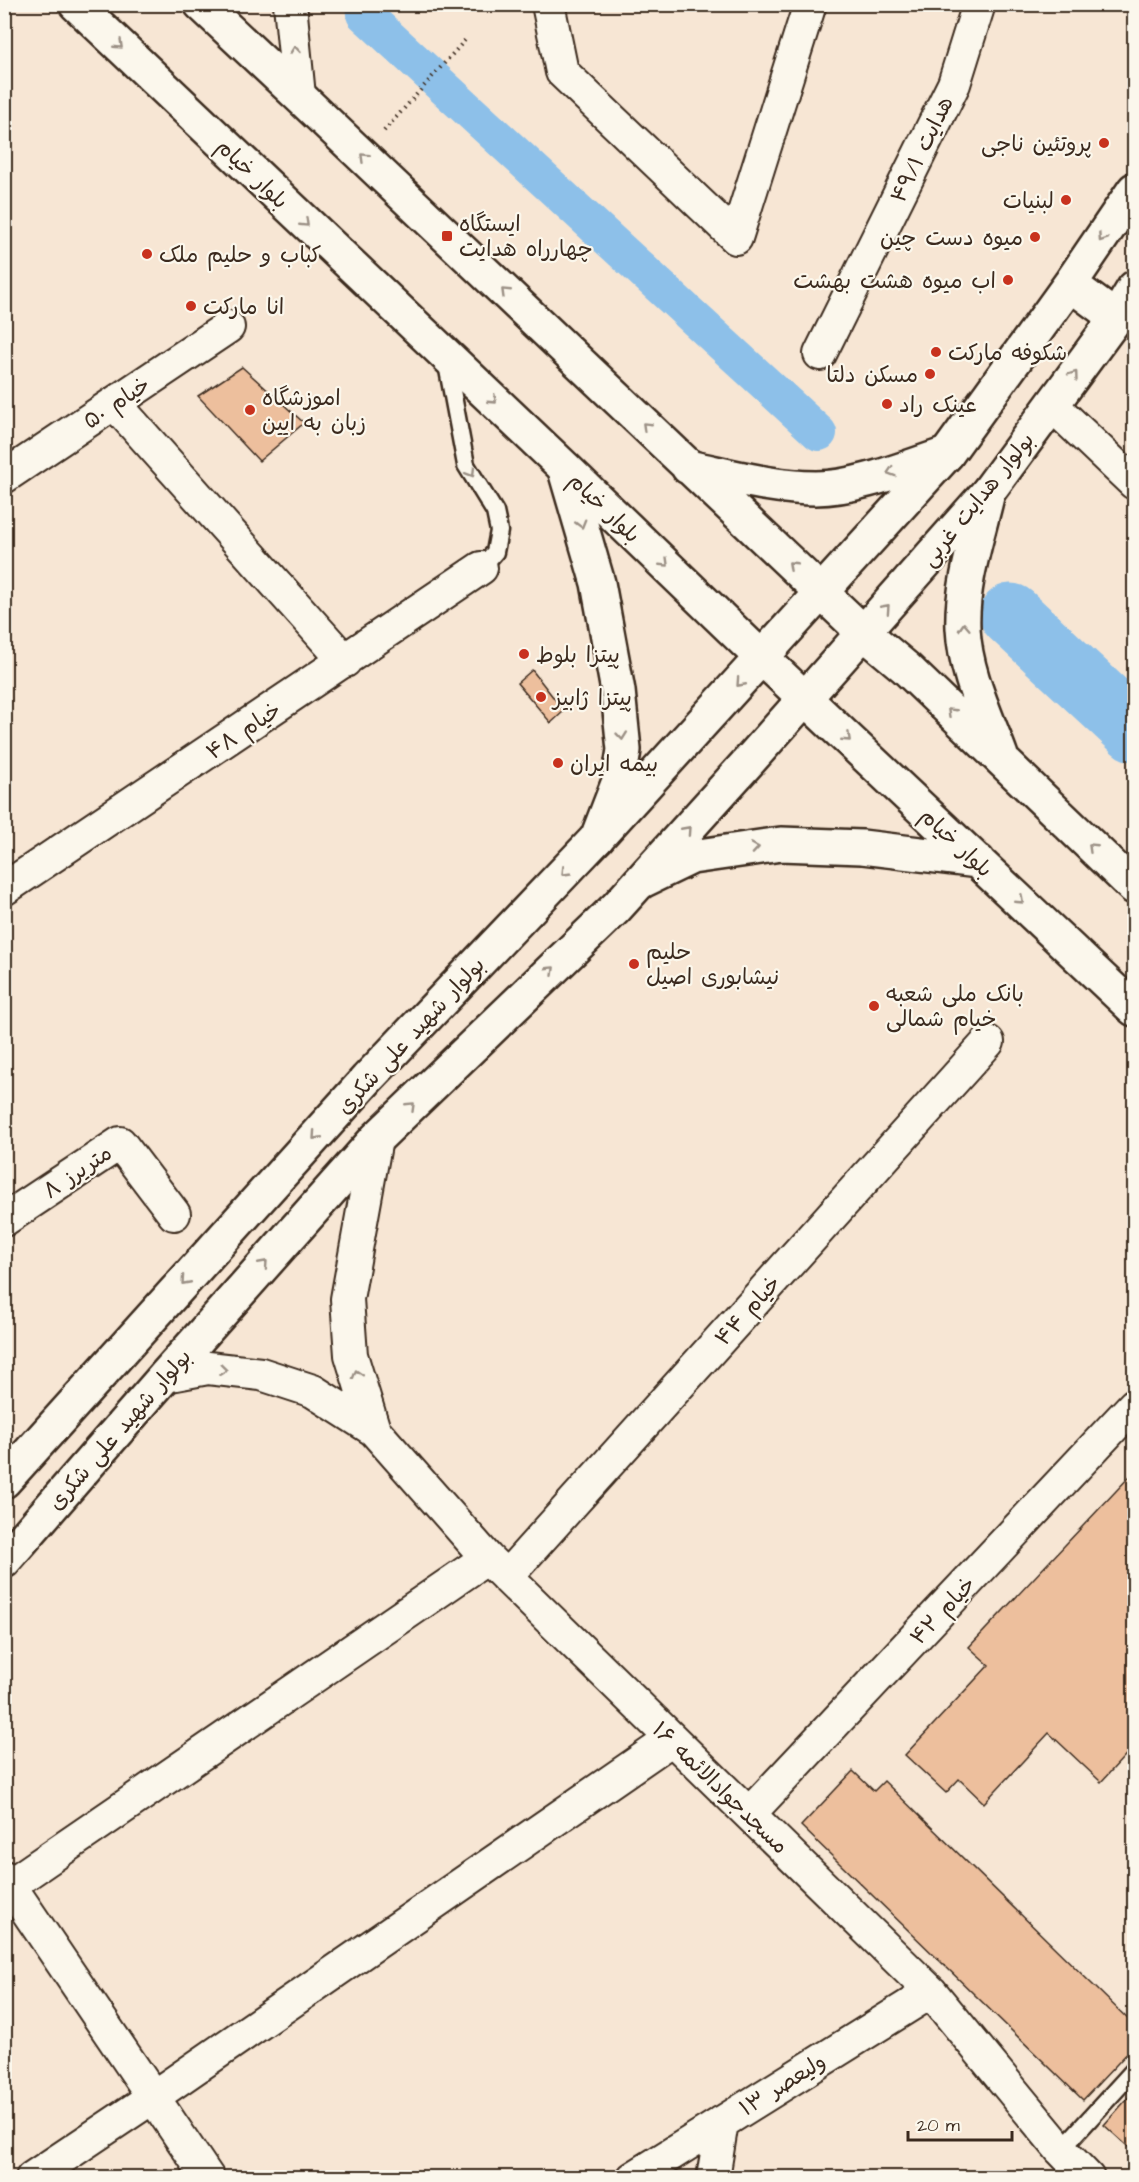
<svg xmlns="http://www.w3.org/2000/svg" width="1139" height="2182" font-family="'Architects Daughter','Playpen Sans Arabic',sans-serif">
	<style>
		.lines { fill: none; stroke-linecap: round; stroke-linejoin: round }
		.canal { stroke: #8dc0e9; stroke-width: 36 }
		.river { stroke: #8dc0e9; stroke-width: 63 }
		.building { fill: #edbf9d; stroke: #3b2a1e; stroke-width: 1.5 }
		.lane-casing { stroke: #3b2a1e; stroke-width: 21 }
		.street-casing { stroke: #3b2a1e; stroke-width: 36 }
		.secondary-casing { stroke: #3b2a1e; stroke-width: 38 }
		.primary-casing { stroke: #3b2a1e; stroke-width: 38 }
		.path { stroke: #3b2a1e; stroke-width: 4; stroke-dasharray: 1.5 4.5; stroke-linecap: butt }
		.lane { stroke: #fbf7ec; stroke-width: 16 }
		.street { stroke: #fbf7ec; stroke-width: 32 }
		.secondary { stroke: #fbf7ec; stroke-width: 33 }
		.primary { stroke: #fbf7ec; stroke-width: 33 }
		.oneway { stroke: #9b9085 }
		.poi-dot { fill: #c8321e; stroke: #fbf7ec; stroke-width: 2 }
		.labels { text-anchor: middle; stroke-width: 4.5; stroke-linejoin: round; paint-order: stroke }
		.poi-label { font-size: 22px; fill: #3b2a1e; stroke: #fbf7ec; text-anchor: start }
		.street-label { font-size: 22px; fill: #3b2a1e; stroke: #fbf7ec }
	</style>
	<rect width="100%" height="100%" fill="#f7e6d4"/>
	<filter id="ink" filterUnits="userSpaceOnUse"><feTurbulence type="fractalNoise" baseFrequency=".0167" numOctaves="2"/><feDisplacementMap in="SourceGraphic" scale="12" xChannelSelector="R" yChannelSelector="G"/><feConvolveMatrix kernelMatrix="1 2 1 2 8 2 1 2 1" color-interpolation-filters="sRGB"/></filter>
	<g filter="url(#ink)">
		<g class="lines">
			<path class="canal" d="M363,4L364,14L819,433"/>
			<path class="river" d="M1011,615L1134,730"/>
		</g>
		<path class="building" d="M242,367L304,423L259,461L198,396Z
			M532,670L564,711L551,723L517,683Z
			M1131,1475L1134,1478V1746L1101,1782L1049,1733L984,1803L959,1779L946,1793L905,1755L989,1665L969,1647Z
			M853,1771L874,1791L884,1781L1134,2025V2046L1083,2100L801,1826Z
			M1134,2091V2152L1104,2125Z"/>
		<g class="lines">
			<defs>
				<path id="lane" d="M446,359L466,465L495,512L499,531L495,552L481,568
					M1061,2150L1134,2070"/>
				<path id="street" d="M290,4L299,96
					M548,4L562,72L736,238L810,4
					M820,354L954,84L979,4
					M115,404L345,661
					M1052,405L1134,483
					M4,477L228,327
					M4,889L481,568
					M4,1220L120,1143L174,1214
					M165,1376L208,1368L261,1374L313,1391L374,1430L487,1558L931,1992L1061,2150L1088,2178
					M374,1430L351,1355L347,1299L376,1139
					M506,1577L988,1042
					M749,1814L1134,1405
					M4,1877L208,2178
					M10,1885L487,1558
					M32,2178L153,2097L672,1739
					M633,2178L931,1992
					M713,2178L722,2122"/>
				<path id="secondary" d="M1070,284L1116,318
					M4,1481L367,1079L597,838L947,454L1070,284L1134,190
					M4,1561L165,1376L376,1139L616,908L750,760L988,492L1116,318L1134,288"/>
				<path id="primary" d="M76,4L565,468L762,658L1134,1009
					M201,4L299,96L863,632L906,668L1134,887
					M688,467C731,476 773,488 816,488C858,488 907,467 947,454
					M565,470L598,583L618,691L624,750L619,781L597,838
					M988,492C978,536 961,583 963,628C965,673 986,715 1001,756
					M640,882L692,857L781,844L862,847L978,861"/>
			</defs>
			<use href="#lane" class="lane-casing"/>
			<use href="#street" class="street-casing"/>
			<use href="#secondary" class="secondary-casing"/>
			<use href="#primary" class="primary-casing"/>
			<path class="path" d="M384,131L465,40"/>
			<use href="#lane" class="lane"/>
			<use href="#street" class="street"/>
			<use href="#secondary" class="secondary"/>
			<use href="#primary" class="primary"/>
		</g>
		<defs><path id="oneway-chevron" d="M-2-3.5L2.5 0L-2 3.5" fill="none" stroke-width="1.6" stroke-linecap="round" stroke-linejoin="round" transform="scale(1.5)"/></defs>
		<g class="oneway">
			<use href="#oneway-chevron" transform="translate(119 45) rotate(44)"/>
			<use href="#oneway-chevron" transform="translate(295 50) rotate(-96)"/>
			<use href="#oneway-chevron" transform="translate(364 157) rotate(-136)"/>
			<use href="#oneway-chevron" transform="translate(305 223) rotate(44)"/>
			<use href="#oneway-chevron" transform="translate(1102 238) rotate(124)"/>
			<use href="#oneway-chevron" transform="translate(505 292) rotate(-136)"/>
			<use href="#oneway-chevron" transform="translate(1074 375) rotate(-54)"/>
			<use href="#oneway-chevron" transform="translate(493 400) rotate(43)"/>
			<use href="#oneway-chevron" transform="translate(646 426) rotate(-136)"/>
			<use href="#oneway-chevron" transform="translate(891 472) rotate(162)"/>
			<use href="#oneway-chevron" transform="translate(471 473) rotate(59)"/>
			<use href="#oneway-chevron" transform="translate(581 524) rotate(74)"/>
			<use href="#oneway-chevron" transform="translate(665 563) rotate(44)"/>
			<use href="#oneway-chevron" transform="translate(792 565) rotate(-137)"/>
			<use href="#oneway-chevron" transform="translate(886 608) rotate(-48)"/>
			<use href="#oneway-chevron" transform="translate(964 627) rotate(-93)"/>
			<use href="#oneway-chevron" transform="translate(740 683) rotate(132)"/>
			<use href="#oneway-chevron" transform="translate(951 712) rotate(-136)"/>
			<use href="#oneway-chevron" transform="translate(622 736) rotate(84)"/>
			<use href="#oneway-chevron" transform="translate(847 738) rotate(43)"/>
			<use href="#oneway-chevron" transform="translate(687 830) rotate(-48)"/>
			<use href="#oneway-chevron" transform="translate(1092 847) rotate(-136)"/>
			<use href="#oneway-chevron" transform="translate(755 848) rotate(-9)"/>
			<use href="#oneway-chevron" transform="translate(565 872) rotate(134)"/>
			<use href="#oneway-chevron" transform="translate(1020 900) rotate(43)"/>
			<use href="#oneway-chevron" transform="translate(551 970) rotate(-44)"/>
			<use href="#oneway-chevron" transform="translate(411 1106) rotate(-44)"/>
			<use href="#oneway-chevron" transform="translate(316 1136) rotate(132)"/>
			<use href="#oneway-chevron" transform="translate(264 1264) rotate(-48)"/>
			<use href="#oneway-chevron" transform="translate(185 1281) rotate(132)"/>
			<use href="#oneway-chevron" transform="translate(223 1370) rotate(7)"/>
			<use href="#oneway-chevron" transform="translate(357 1374) rotate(-107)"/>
		</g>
	</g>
	<g class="poi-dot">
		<circle cx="1104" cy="143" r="6"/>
		<circle cx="1066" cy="200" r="6"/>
		<rect x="441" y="230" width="12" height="12" rx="3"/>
		<circle cx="1035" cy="237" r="6"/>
		<circle cx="147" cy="254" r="6"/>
		<circle cx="1008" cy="280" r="6"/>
		<circle cx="191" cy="306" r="6"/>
		<circle cx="936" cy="352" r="6"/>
		<circle cx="930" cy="374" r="6"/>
		<circle cx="887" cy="404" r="6"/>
		<circle cx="250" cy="410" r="6"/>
		<circle cx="524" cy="654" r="6"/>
		<circle cx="541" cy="697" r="6"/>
		<circle cx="558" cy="763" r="6"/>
		<circle cx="634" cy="964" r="6"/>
		<circle cx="874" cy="1006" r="6"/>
	</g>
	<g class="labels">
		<g class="poi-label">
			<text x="1092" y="151" text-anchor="end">پروتئین ناجی</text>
			<text x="1054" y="208" text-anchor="end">لبنیات</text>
			<text x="459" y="231">ایستگاه<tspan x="459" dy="25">چهارراه هدایت</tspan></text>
			<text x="1023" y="245" text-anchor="end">میوه دست چین</text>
			<text x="159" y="262">کباب و حلیم ملک</text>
			<text x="996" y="288" text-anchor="end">اب میوه هشت بهشت</text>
			<text x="203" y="314">انا مارکت</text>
			<text x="948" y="360">شکوفه مارکت</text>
			<text x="918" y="382" text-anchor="end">مسکن دلتا</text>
			<text x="262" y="405">اموزشگاه<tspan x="262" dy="25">زبان به ایین</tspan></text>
			<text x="899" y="412">عینک راد</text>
			<text x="536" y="662">پیتزا بلوط</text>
			<text x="553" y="705">پیتزا ژابیز</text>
			<text x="570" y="771">بیمه ایران</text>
			<text x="646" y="959">حلیم<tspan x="646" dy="25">نیشابوری اصیل</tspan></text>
			<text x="886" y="1001">بانک ملی شعبه<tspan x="886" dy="25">خیام شمالی</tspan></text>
		</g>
		<g class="street-label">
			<text transform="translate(921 149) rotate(-64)" y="8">هدایت ۴۹/۱</text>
			<text transform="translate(253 173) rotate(44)" y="8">بلوار خیام</text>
			<text transform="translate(116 402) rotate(-34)" y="8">خیام ۵۰</text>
			<text transform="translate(977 499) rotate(-51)" y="8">بولوار هدایت غربی</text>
			<text transform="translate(605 507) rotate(44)" y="8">بلوار خیام</text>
			<text transform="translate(243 730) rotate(-34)" y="8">خیام ۴۸</text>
			<text transform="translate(957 842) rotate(43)" y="8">بلوار خیام</text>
			<text transform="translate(410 1035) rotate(-47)" y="8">بولوار شهید علی شکری</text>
			<text transform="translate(77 1171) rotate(-34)" y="8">۸ متریرز</text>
			<text transform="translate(747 1310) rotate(-48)" y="8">خیام ۴۴</text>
			<text transform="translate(119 1429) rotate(-49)" y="8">بولوار شهید علی شکری</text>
			<text transform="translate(942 1610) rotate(-47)" y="8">خیام ۴۲</text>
			<text transform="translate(721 1787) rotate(44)" y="8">مسجدجوادالائمه ۱۶</text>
			<text transform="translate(782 2084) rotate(-32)" y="8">ولیعصر ۱۳</text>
		</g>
	</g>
	<rect width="1139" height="2182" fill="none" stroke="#fbf7ec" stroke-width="24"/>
	<rect x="12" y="12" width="1115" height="2158" fill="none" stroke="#3b2a1e" stroke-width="2" filter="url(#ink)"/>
	<path d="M908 2131v9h104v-9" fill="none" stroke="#3b2a1e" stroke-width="3"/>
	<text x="917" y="2131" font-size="18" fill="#3b2a1e" stroke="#fbf7ec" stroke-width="4.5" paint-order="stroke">20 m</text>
</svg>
